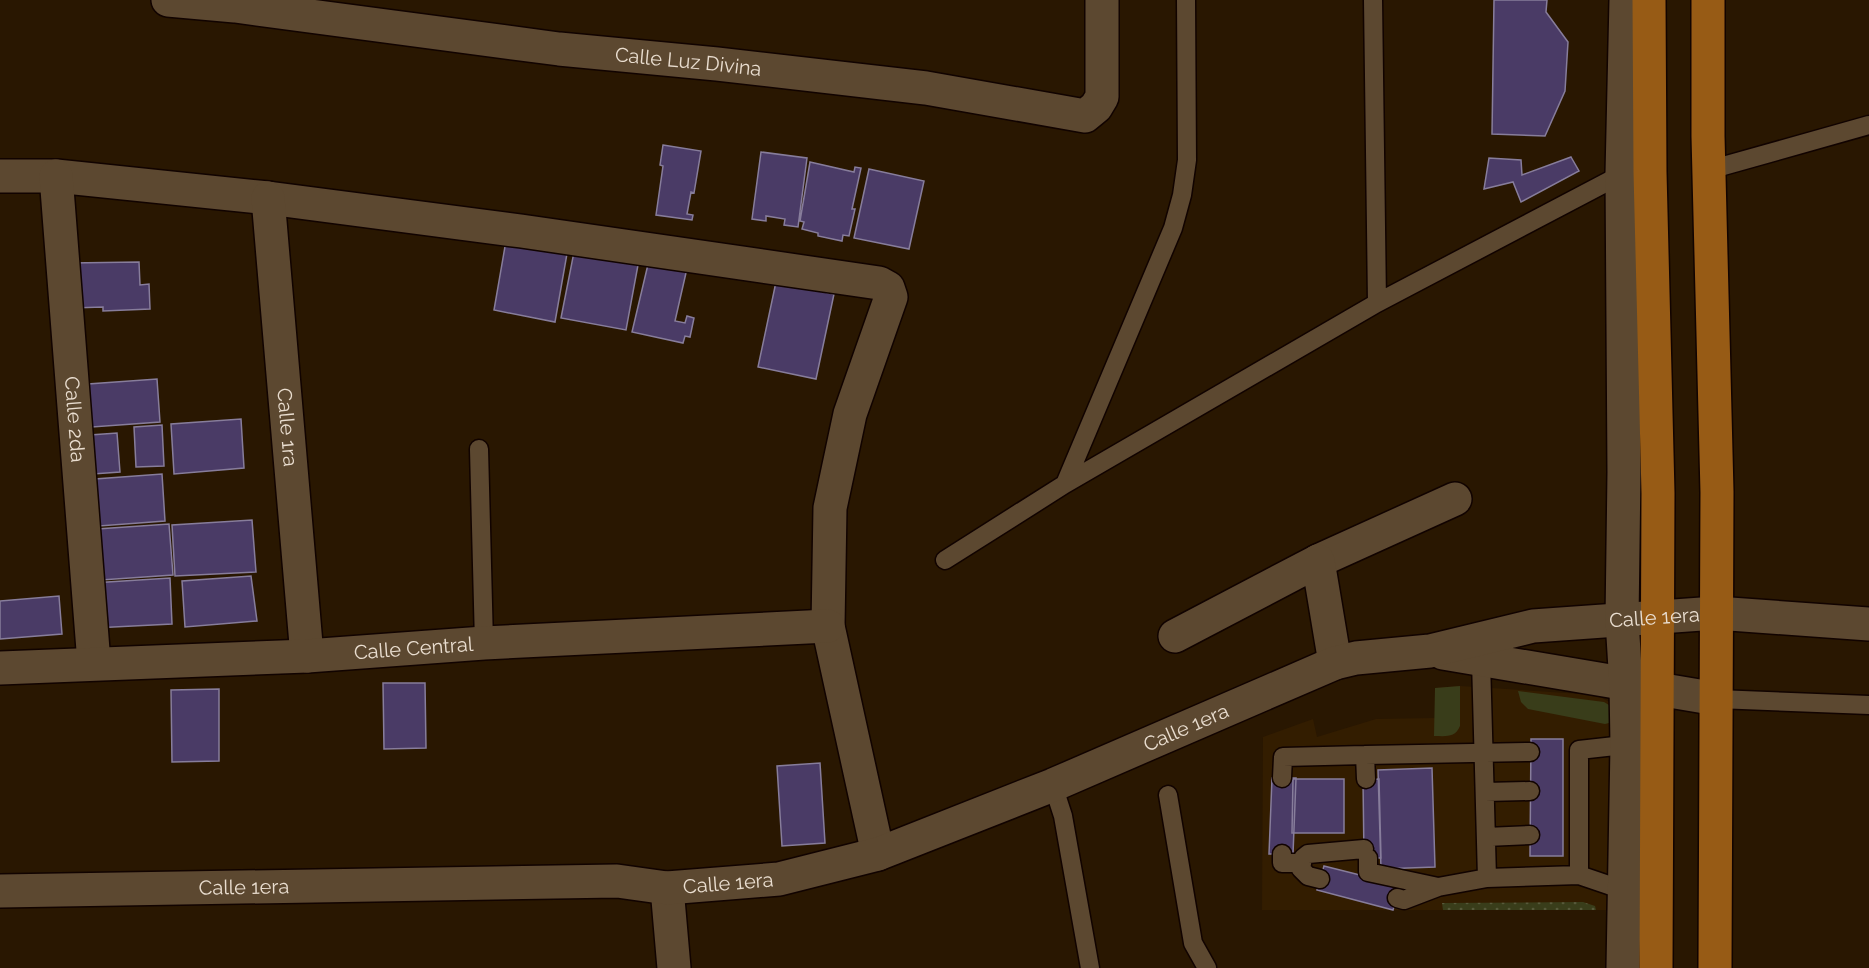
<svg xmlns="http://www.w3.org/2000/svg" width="1869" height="968" font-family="Raleway,sans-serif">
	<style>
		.built { fill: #331d00 }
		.grass { fill: url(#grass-dots) }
		.garden { fill: #393d1a }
		.building { fill: #4a3b66; stroke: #877d9b; stroke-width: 1.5 }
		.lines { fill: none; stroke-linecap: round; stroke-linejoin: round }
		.lane-casing { stroke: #110300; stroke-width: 21 }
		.street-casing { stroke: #110300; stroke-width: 36 }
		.secondary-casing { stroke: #110300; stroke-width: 36 }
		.primary-casing { stroke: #110300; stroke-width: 36 }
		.lane { stroke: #5c4830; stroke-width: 18 }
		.street { stroke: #5c4830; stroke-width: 33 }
		.secondary { stroke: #5c4830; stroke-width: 33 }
		.primary { stroke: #975b15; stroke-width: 33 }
		.labels { text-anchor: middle; stroke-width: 4.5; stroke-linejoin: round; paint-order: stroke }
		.street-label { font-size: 20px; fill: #e9ddcf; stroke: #0b0501 }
	</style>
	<defs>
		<pattern id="grass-dots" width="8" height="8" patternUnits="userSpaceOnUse" patternTransform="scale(1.5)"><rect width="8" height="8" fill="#393d1a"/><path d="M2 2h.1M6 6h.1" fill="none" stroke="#56593a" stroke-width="1.8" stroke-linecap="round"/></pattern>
	</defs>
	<rect width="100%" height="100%" fill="#291701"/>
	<path class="built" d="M1460,686L1597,695L1618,707L1612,910H1262L1263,737L1313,719L1317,737L1376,719L1435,718V688Z"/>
	<path class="grass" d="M1583,902L1595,906L1596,910H1443L1442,903Z"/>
	<path class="garden" d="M1460,686V726C1455,738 1446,736 1434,736L1435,688Z
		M1518,691L1604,702L1614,708L1613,722L1605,724L1528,709L1521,702Z"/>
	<path class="building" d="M1494,0H1547L1546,12L1568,42L1565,91L1545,136L1492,134Z
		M663,145L701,151L694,193L691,192L687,214L693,215L692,220L656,215L663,166L660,165Z
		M761,152L807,158L798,227L784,225L785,219L766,216V221L752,219Z
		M1571,157L1579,171L1521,202L1513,182L1484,189L1489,158L1521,160L1522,175Z
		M810,162L854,172L855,167L861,168L852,209H855L849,236L843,235L842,241L818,236V233L802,229L804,222L800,221Z
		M869,169L924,181L909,249L854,238Z
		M507,235L568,248L555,322L494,310Z
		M574,252L638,265L626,330L561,318Z
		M650,256L688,264L675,321L685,323L687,316L694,318L690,337L685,336L683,343L632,332Z
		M139,262L140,285L149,284L150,309L103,311V307L72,308L70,263Z
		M776,282L834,294L816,379L758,367Z
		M157,379L160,422L92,427L88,384Z
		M241,419L244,468L174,474L171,424Z
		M162,425L164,466L136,467L134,427Z
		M117,433L120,472L93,474L90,435Z
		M162,474L165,521L99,526L95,479Z
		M252,520L256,572L175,576L172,525Z
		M169,524L173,575L101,580L97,529Z
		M251,576L257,621L185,627L182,581Z
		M170,578L172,624L94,628L92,583Z
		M59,596L62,634L0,639V601Z
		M383,683H425L426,748L384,749Z
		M219,689V761L172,762L171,690Z
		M1531,739H1563V856H1530Z
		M820,763L825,843L782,846L777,766Z
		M1432,768L1435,867L1381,869L1378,770Z
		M1272,778H1296L1293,854H1269Z
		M1293,779H1344V833H1292Z
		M1379,779L1381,858H1364L1363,780Z
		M1324,866L1400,885L1393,910L1317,890Z"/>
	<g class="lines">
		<defs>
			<path id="lane" d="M1373,0L1377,303
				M1709,170L1869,125
				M479,449L484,643
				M1065,484L1173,228L1182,195L1187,160L1186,0
				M945,560L1065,484L1377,303L1628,171
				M1481,660L1487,878
				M1717,699L1869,705
				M1282,778L1283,757L1365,755
				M1366,779L1365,755L1530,752
				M1053,785L1063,816L1090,968
				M1485,792L1530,791
				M1168,795L1193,943L1207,968
				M1486,837L1530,835
				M1282,854V863H1301
				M1368,858V872L1438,887L1487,878L1579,875
				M1320,879L1308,876L1301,869L1303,858L1308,854L1364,849
				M1629,892L1579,875V750L1633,744
				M1397,898L1404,900L1438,887"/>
			<g id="street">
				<path id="s1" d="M168,0L235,6L559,49L717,64L926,88L1085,116L1096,107L1102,97V0"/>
				<path d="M0,176H56L268,198L521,231L879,283L888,288L891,297L850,414L830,508L828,626L878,854"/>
				<path id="s2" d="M56,176L94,663"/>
				<path id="s3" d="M268,198L307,656"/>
				<path d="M1318,561L1455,499"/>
				<path d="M1175,636L1318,561L1335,663"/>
				<path d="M1443,653L1717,699"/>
				<path id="s4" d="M0,668L307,656L484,643L828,626"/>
				<path d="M667,888L674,968"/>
				<path id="s5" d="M0,891L617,881L667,888L779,879L878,854L1053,785L1335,663L1356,658L1430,651L1533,626L1716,613L1869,624"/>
			</g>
			<path id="secondary" d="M1623,968L1627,745L1626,685L1622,620L1624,472L1622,174L1626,0"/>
			<path id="primary" d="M1649,0L1650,172L1658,493L1656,968
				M1708,0V136L1717,492L1715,968"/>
		</defs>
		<use href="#lane" class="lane-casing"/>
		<use href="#street" class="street-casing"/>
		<use href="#secondary" class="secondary-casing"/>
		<use href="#primary" class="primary-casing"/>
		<use href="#lane" class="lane"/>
		<use href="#street" class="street"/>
		<use href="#secondary" class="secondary"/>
		<use href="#primary" class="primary"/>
	</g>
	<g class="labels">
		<g class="street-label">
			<text dy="7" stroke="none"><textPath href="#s1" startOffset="524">Calle Luz Divina</textPath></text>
			<text dy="7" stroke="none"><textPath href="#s2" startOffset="244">Calle 2da</textPath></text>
			<text dy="7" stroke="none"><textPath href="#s3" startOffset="230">Calle 1ra</textPath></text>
			<text dy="7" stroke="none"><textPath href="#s5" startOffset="1701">Calle 1era</textPath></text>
			<text dy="7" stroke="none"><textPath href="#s4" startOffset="414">Calle Central</textPath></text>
			<text dy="7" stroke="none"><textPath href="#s5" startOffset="1215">Calle 1era</textPath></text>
			<text dy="7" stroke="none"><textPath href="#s5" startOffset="729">Calle 1era</textPath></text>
			<text dy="7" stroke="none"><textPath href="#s5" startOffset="244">Calle 1era</textPath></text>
		</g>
	</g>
</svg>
